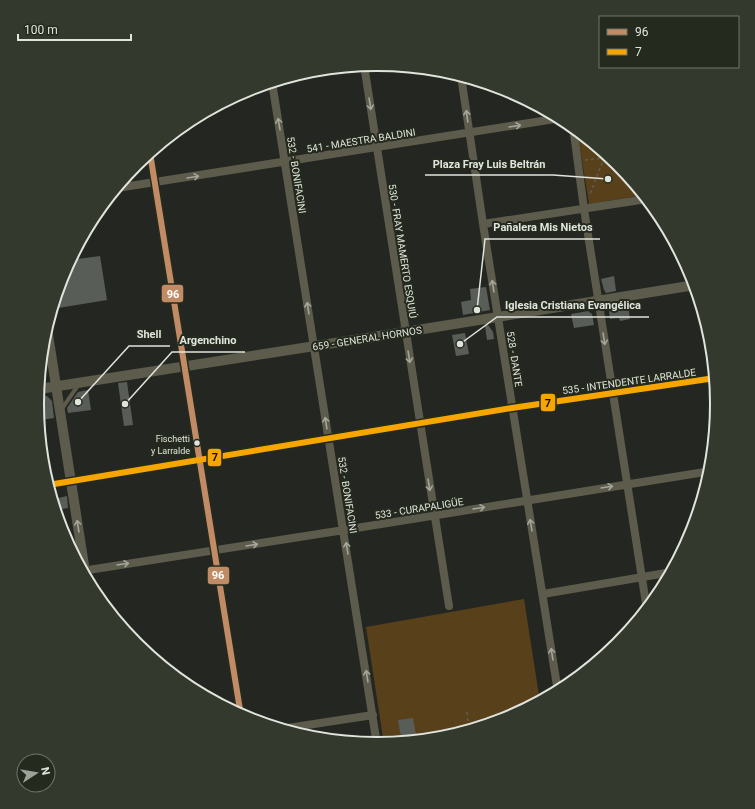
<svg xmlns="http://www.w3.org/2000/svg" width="755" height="809" font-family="Roboto,sans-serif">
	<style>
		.green { fill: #58401b }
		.building { fill: #595d58 }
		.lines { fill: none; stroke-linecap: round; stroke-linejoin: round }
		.path { stroke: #5f5e53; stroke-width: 1.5; stroke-dasharray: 3 3; stroke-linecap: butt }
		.service { stroke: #5c5b4c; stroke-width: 4 }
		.minor { stroke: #5c5b4c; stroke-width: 8 }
		.tertiary { stroke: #5c5b4c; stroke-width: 10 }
		.bus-1-casing { stroke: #252a1e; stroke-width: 9 }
		.bus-2-casing { stroke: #252a1e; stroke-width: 9 }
		.bus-1 { stroke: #c18c65; stroke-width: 6 }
		.bus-2 { stroke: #f7a600; stroke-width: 6 }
		.oneway { stroke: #a5a69b }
		.bus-dot { fill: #e0e4dc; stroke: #252a1e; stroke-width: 1.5 }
		.labels { text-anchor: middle; stroke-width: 4; stroke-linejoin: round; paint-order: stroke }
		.bus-label { font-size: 9px; fill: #e0e4dc; stroke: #252a1e; text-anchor: end }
		.street-label { font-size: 10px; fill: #e0e4dc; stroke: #252a1e }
		.rim { fill: none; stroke: #e0e4dc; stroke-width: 2 }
		.leader { fill: none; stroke: #e0e4dc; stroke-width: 1.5 }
		.callout-dot { fill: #e0e4dc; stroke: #252a1e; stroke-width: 1.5 }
		.callout-label { font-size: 11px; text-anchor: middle; font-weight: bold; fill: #e0e4dc; stroke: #252a1e; stroke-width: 4; stroke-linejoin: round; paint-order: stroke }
		.line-badge { stroke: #252a1e; stroke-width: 1.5 }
		.badge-label { font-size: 11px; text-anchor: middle; font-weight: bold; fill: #fff }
		.pale-badge-label { font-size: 11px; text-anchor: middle; font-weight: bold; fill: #111 }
	</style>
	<rect width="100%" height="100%" fill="#242721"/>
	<path class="green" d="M577,130L618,164L644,195L589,204Z
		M524,599L540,702L508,719L444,738L384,744L366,627Z"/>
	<path class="building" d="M100,256L107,300L52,309L63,274L70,260Z
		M614,276L616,291L606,293L604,290L601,279Z
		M486,287L490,310L463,315L461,302L471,300L470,289Z
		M628,305L630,319L620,321L619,318L610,319L609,312L612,307Z
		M588,311L592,314L594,325L574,328L571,314Z
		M488,325L493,332L494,339L487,340L485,326Z
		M465,333L469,354L456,356L452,335Z
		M127,382L133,425L124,426L118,383Z
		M88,390L91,410L68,413L67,408L78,392Z
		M47,396L52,401L54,418L41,420L38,398Z
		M67,496L68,508L57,510L54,499Z
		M413,718L417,741L402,743L398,720Z"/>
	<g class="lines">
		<path class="path" d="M591,141L604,158L610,157
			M585,160L604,158L590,194
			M467,712L469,731"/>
		<path class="service" d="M61,410L79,384"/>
		<path class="minor" d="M364,65L449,606
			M461,76L483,224L558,692
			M272,82L377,745
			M573,126L584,209L647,610
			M150,153L241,716
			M117,188L561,118
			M483,224L647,199
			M48,485L512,408L715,378
			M82,571L344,530L711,471
			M543,594L672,572
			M557,686L572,683
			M281,729L373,715"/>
		<path class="tertiary" d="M47,328L86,578
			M39,389L405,332L695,285"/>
		<defs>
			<path id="bus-1" d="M150,153L241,716"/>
			<path id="bus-2" d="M48,485L512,408L715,378"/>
		</defs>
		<use href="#bus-1" class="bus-1-casing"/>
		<use href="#bus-2" class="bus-2-casing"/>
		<use href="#bus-1" class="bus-1"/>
		<use href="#bus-2" class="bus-2"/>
	</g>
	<defs><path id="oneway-shaft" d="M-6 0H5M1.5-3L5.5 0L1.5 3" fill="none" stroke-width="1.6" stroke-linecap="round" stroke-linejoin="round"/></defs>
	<g class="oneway">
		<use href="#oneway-shaft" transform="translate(370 104) rotate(81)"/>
		<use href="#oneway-shaft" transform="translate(467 116) rotate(-98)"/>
		<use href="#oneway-shaft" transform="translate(279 124) rotate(-100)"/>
		<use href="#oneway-shaft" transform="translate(515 126) rotate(-9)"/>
		<use href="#oneway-shaft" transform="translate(193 177) rotate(-9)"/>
		<use href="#oneway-shaft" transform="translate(493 286) rotate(-99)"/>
		<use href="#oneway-shaft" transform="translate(308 308) rotate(-99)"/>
		<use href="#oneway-shaft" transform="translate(604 339) rotate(81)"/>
		<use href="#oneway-shaft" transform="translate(409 357) rotate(81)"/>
		<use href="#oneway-shaft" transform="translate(326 423) rotate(-99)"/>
		<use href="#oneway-shaft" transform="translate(429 485) rotate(81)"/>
		<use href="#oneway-shaft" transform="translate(607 487) rotate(-9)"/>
		<use href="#oneway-shaft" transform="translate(479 508) rotate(-9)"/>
		<use href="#oneway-shaft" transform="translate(531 525) rotate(-100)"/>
		<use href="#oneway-shaft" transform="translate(78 526) rotate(-99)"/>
		<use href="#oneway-shaft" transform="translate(252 545) rotate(-9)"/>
		<use href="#oneway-shaft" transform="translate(347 548) rotate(-99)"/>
		<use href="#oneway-shaft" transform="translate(123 564) rotate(-9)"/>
		<use href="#oneway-shaft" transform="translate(552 654) rotate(-99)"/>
		<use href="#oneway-shaft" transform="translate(367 676) rotate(-99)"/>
	</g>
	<circle class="bus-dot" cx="197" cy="443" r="3.5"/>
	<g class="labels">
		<g class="bus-label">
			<text x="190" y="442">Fischetti<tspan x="190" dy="12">y Larralde</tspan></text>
		</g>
		<g class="street-label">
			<text transform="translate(361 140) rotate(-9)" y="4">541 - MAESTRA BALDINI</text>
			<text transform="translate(297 175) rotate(81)" y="4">532 - BONIFACINI</text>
			<text transform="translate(403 251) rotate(81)" y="4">530 - FRAY MAMERTO ESQUIÚ</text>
			<text transform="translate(367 338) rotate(-9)" y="4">659 - GENERAL HORNOS</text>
			<text transform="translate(515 359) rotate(81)" y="4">528 - DANTE</text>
			<text transform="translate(629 381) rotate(-8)" y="4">535 - INTENDENTE LARRALDE</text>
			<text transform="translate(348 495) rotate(81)" y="4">532 - BONIFACINI</text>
			<text transform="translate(419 508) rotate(-9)" y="4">533 - CURAPALIGÜE</text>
		</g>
	</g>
	<path d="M0 0H755V809H0ZM44 404a333 333 0 1 1 666 0a333 333 0 1 1-666 0Z" fill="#34392d" fill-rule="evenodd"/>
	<path class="rim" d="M44 404a333 333 0 1 1 666 0a333 333 0 1 1-666 0Z"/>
	<path class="leader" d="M608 179L553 175H425M477 310L485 239H600M460 344L497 317H649M78 402L129 346H170M125 404L172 352H245"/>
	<g class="callout-dot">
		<circle cx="608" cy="179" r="4"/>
		<circle cx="477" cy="310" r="4"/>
		<circle cx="460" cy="344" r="4"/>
		<circle cx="78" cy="402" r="4"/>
		<circle cx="125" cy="404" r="4"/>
	</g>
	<g class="callout-label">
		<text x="489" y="168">Plaza Fray Luis Beltrán</text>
		<text x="543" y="231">Pañalera Mis Nietos</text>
		<text x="573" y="309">Iglesia Cristiana Evangélica</text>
		<text x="149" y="338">Shell</text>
		<text x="208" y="344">Argenchino</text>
	</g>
	<g class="line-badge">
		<rect x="161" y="284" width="23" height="19" rx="4" fill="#c18c65"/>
		<rect x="540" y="393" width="16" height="19" rx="4" fill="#f7a600"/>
		<rect x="207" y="448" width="15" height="19" rx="4" fill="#f7a600"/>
		<rect x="207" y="566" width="23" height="19" rx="4" fill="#c18c65"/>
	</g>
	<g class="badge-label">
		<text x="173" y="298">96</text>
		<text x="218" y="579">96</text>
	</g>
	<g class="pale-badge-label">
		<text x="548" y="407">7</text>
		<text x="215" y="461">7</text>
	</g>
	<rect x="599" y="16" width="140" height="52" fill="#252a1e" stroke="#70746a"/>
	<rect x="607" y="29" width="20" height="6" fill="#c18c65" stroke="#70746a"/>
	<text x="635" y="36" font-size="12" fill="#e0e4dc">96</text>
	<rect x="607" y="49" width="20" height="6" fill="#f7a600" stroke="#70746a"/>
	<text x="635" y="56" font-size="12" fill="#e0e4dc">7</text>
	<g transform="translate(36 773) rotate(78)"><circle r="19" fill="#252a1e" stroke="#70746a"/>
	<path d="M0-3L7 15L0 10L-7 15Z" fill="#9ea29b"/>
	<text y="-6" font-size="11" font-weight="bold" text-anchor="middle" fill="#e0e4dc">N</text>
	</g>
	<path d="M18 34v6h113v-6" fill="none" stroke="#e0e4dc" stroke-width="2"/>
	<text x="24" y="34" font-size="12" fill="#e0e4dc" stroke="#252a1e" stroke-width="3" paint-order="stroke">100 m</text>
</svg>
